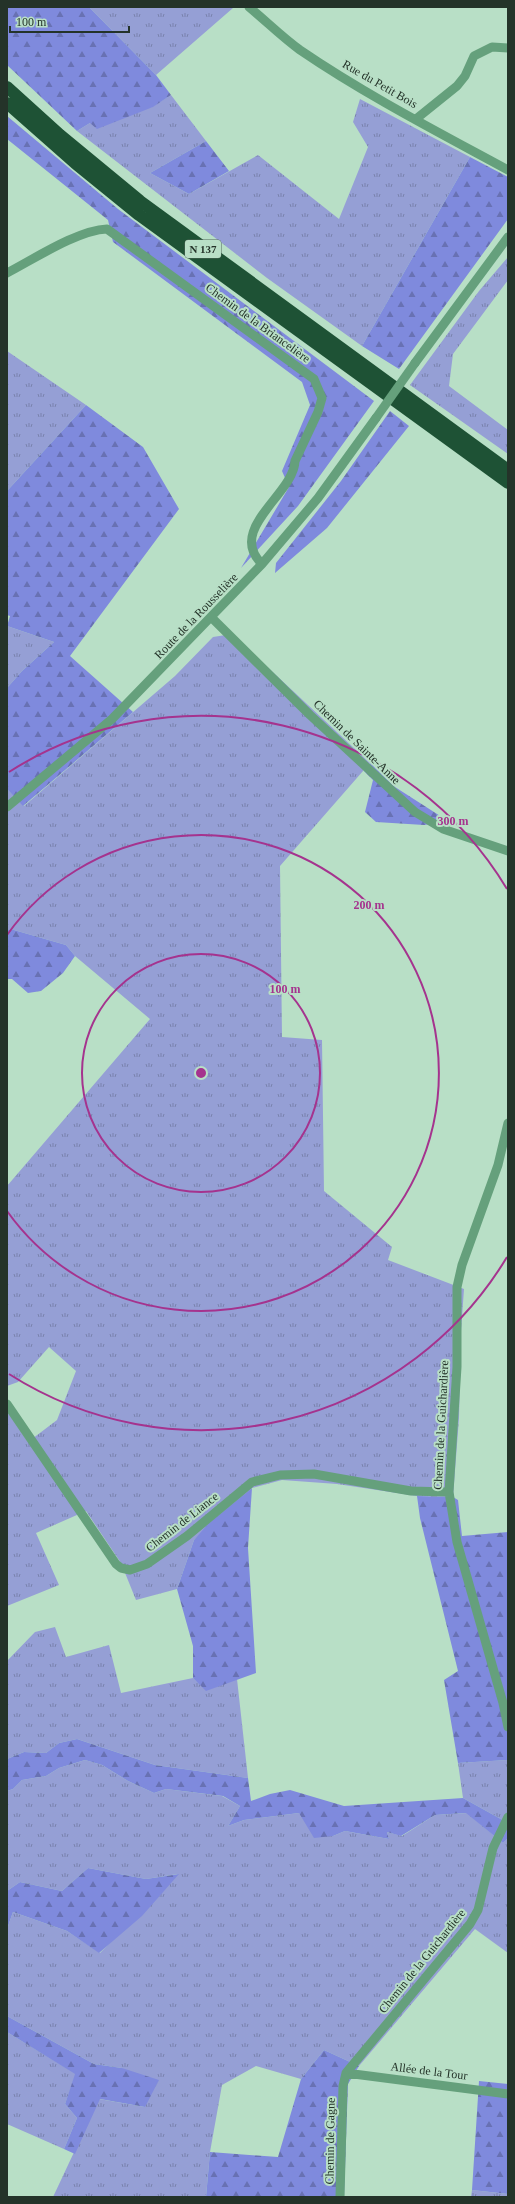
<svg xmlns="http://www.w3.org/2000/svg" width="515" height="2204" font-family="'Times New Roman',serif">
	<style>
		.grass { fill: url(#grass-tufts) }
		.forest { fill: url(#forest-firs) }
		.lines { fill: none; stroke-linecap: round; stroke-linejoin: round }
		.minor { stroke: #65a07c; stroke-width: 9 }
		.highway { stroke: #1e5235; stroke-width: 12 }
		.minor-bridge { stroke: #65a07c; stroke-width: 9 }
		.ring { fill: none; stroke: #a5338e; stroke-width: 2 }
		.labels { text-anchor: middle; stroke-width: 4; stroke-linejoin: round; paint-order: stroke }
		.shield { fill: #b8dfc6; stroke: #506758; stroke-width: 1 }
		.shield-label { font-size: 11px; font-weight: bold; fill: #243329 }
		.street-label { font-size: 12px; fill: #243329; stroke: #b8dfc6 }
		.centre { fill: #a5338e; stroke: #b8dfc6; stroke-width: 2 }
		.ring-label { font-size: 12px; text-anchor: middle; font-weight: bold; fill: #a5338e; stroke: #b8dfc6; stroke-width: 4; stroke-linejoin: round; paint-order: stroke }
	</style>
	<defs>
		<pattern id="grass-tufts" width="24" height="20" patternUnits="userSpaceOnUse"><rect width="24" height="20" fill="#959fd5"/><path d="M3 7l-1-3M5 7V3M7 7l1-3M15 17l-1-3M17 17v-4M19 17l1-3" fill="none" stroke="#7982ad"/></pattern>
		<pattern id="forest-firs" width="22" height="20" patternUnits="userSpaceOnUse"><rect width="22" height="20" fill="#7f8add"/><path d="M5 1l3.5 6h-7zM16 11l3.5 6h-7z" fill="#6871b3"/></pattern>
	</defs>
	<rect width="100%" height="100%" fill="#b8dfc6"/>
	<path class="grass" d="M89,7H232L233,8L156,75Z
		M171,95L206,141L150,173L189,194L258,155L339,219L368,147L353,122L360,99L470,157L362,346L267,278L77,131L90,123L152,107Z
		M508,257V280L453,354L449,386L508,430V454L410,385L479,291Z
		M7,351L86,405L7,491Z
		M7,626L54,642L22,671L7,688Z
		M232,634L370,763L280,866L282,1037L322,1040L324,1191L392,1247L388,1260L464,1289L461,1331L459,1418L453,1497L417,1496L337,1484L282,1480L252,1488L194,1540L177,1589L136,1600L121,1563L86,1511L36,1533L59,1585L7,1606V1410L28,1442L57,1420L76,1371L49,1347L18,1382L7,1386V1186L150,1019L75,956L66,945L14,930H7V789L24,806L175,676L213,637Z
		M55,1627L66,1657L109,1645L121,1693L193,1678L206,1690L237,1679L248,1778L155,1765L77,1739L59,1743L46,1753L24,1752L7,1759V1661L35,1632Z
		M85,1760L102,1765L128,1781L154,1793L166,1789L222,1796L240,1806L228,1826L244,1820L299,1813L333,1836L345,1831L389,1839L387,1832L402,1836L435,1815L467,1813L503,1843L508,1838V1953L475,1929L359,2066L324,2050L301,2079L256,2066L222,2085L210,2152L206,2197H53L99,2099L145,2107L122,2068L94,2064L7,2016V1929L13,1912L67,1931L100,1953L178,1874L146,1879L88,1868L62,1891L20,1882L7,1891V1791L13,1789L22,1780L46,1776L59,1768Z
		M508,1760V1823L463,1798L458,1763Z
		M7,2032L76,2074L65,2104L77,2118L64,2149L7,2124Z
		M472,2190L508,2194V2197H471Z"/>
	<path class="forest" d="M7,7H89L156,75L171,95L153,107L97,129L90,123L77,131L7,65Z
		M7,116L118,209L374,401L298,506L241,568L289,487L282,471L310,405L302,382L113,242L108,220L7,139Z
		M206,141L229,171L189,194L150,173Z
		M470,157L508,177V219L399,369L362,346Z
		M86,405L143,447L179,509L70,656L133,712L23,806L7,789V688L22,671L54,642L7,626L10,616L7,615V491Z
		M390,411L409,426L327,528L275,573L276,563L341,481Z
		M370,763L395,787L448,821L424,825L376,822L365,812L373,780L364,771Z
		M7,930H14L66,945L75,956L63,973L41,991L28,993L12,979H7Z
		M252,1488L248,1548L256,1673L206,1691L193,1678V1646L177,1589L194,1540L208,1524Z
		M417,1496L453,1497L458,1500L462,1536L508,1532V1760L458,1763L444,1680L458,1671L420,1518Z
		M77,1739L155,1765L248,1778L251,1801L270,1794L290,1790L344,1806L463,1798L508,1823V1838L503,1843L466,1813L435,1815L401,1836L387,1832L389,1839L345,1831L333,1836L314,1838L299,1813L244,1820L228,1826L240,1806L223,1796L166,1789L154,1793L128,1781L102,1765L85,1760L59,1768L46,1776L22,1780L13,1789L7,1791V1759L24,1752L46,1753L59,1743Z
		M88,1868L146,1879L179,1874L142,1916L99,1953L67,1931L13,1912L7,1929V1891L20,1882L62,1891Z
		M7,2016L94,2064L122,2068L159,2080L145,2107L100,2099L75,2154L64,2149L77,2118L65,2104L75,2074L7,2032Z
		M324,2050L359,2066L348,2084L344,2197H206L210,2152L278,2157L301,2079Z
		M479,2081L508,2084V2194L472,2190Z"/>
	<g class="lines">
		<path class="minor" d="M249,7C266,21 282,37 300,50C366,95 438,132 508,170
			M416,119L457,86L465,76L474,56L492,47L508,48
			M7,273C34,259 78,230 107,229L314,379L322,398L318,412L295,461C294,494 226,529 262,564
			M415,363L508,237
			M211,617L310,715L415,812L443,829L508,851
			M7,807L112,719L262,564L318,498L376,418
			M508,1123L498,1165L462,1265L457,1287V1367L449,1492L457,1542L503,1703L508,1727
			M7,1404L116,1564L121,1568L130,1570L147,1564L187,1536L252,1482L280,1475L314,1474L411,1491L449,1492
			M346,2073L508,2094
			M340,2197L343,2086L346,2073L470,1924L478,1910L493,1848L508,1817"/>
		<path class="highway" d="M7,87L60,135L140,201L508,470
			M7,103L75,163L139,215L508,483"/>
		<path class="minor-bridge" d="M376,418L415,363"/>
	</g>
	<g class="ring">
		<circle cx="201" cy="1073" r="119"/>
		<path d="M7 935A238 238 0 1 1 7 1211"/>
		<path d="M507 1257A357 357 0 0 1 9 1374M9 772A357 357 0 0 1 507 889"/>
	</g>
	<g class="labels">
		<rect class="shield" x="185" y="240" width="36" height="18" rx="3"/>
		<g class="shield-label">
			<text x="203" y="253">N 137</text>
		</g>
		<g class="street-label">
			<text transform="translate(380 84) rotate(30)" y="4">Rue du Petit Bois</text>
			<text transform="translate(258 323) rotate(36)" y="4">Chemin de la Briancelière</text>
			<text transform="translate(196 616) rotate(-46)" y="4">Route de la Rousselière</text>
			<text transform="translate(357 742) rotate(44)" y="4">Chemin de Sainte-Anne</text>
			<text transform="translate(441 1425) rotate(-87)" y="4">Chemin de la Guichardière</text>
			<text transform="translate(182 1522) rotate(-38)" y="4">Chemin de Liance</text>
			<text transform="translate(422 1961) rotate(-51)" y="4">Chemin de la Guichardière</text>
			<text transform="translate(429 2071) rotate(7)" y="4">Allée de la Tour</text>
			<text transform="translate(330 2141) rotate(-89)" y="4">Chemin de Gagne</text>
		</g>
	</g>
	<circle cx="201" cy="1073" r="6" class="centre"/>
	<g class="ring-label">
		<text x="453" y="825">300 m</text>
		<text x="369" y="909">200 m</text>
		<text x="285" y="993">100 m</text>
	</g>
	<rect width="515" height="2204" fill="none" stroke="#243329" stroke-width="16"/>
	<path d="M10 26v6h119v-6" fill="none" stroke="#243329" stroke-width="2"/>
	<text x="16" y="26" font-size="12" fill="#243329" stroke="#b8dfc6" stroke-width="3" paint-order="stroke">100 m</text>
</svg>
